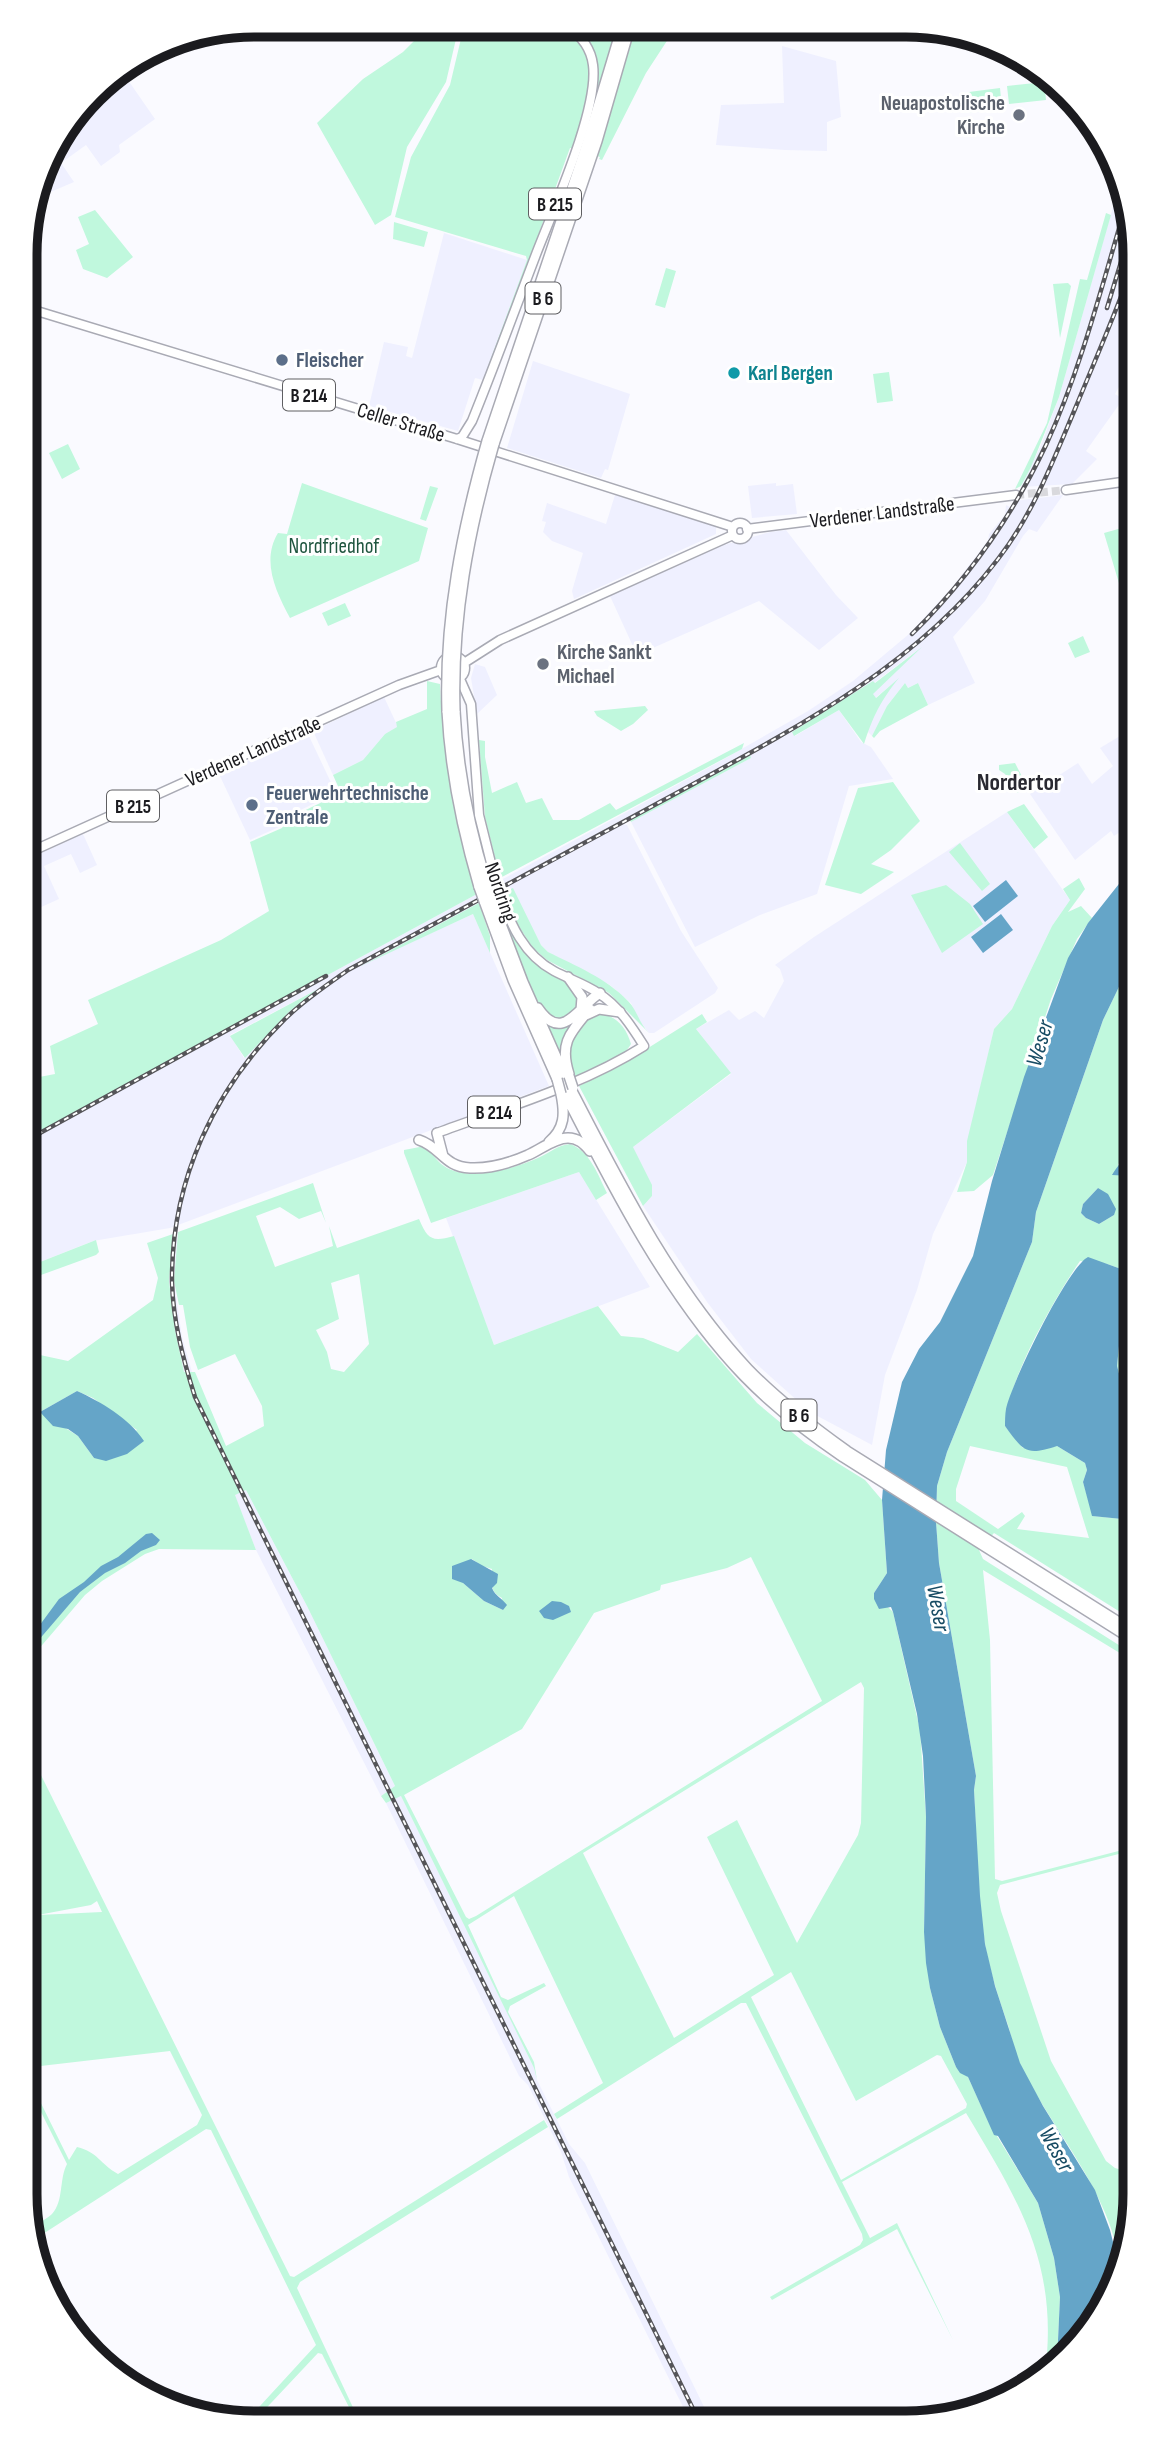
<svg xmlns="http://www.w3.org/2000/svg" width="1160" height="2448" font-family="'Sofia Sans Condensed',sans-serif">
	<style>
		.built { fill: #eff0ff; fill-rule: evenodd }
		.green { fill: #c0f8dd; fill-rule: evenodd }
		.water { fill: #65a5c8 }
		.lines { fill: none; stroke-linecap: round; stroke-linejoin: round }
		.stream { stroke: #65a5c8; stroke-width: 2 }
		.major-tunnel { stroke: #d9d9dd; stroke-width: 8; stroke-dasharray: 8 4; stroke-linecap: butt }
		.major-casing { stroke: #a9aab4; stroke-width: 11 }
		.highway-casing { stroke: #a9aab4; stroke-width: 12 }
		.major { stroke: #fff; stroke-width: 8 }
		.highway { stroke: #fff; stroke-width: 9 }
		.rail-casing { stroke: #555559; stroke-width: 4.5 }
		.rail { stroke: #fff; stroke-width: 2; stroke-dasharray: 5; stroke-linecap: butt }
		.major-bridge-casing { stroke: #a9aab4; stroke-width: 11; stroke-linecap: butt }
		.highway-bridge-casing { stroke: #a9aab4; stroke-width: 12; stroke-linecap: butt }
		.major-bridge { stroke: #fff; stroke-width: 8 }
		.highway-bridge { stroke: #fff; stroke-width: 9 }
		.worship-dot { fill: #6b7280; stroke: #fff; stroke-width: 2.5 }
		.service-dot { fill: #5c6f8a; stroke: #fff; stroke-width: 2.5 }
		.culture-dot { fill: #0f9aa8; stroke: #fff; stroke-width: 2.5 }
		.labels { text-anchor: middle; stroke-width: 6; stroke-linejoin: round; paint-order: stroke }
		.shield { fill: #fff; stroke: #5f5f62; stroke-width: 2 }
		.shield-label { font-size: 19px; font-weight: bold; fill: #1b1b1f }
		.worship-label { font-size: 21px; font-weight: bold; fill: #5b616d; stroke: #fff; text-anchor: end }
		.service-label { font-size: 21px; font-weight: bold; fill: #4e5e75; stroke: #fff; text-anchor: start }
		.culture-label { font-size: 21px; font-weight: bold; fill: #0d838f; stroke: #fff; text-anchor: start }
		.street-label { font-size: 21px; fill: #1b1b1f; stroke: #fff }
		.park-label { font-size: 21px; fill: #1f553f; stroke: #fff }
		.water-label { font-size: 23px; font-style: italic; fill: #184c64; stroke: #fff }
		.quarter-label { font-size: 24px; font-weight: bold; fill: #292931; stroke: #fff }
		.rim { fill: none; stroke: #1b1b1f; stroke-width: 9 }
	</style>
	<rect width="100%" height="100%" fill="#fafaff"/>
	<path class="built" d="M782,46L836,61L841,117L827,122V151L785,150L716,145L721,105L784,103Z
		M121,70L155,119L119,145L120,152L101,166L86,145L61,163L74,182L34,199L48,152L102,82Z
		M1121,179L1128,194V370L1115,394L1123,399L1086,451L1097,459L1072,484L1021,487L1041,445L1059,397Z
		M444,233L527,260L483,380L475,378L458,431L369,406L384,342L408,347L406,356L412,358Z
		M533,361L630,394L608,470L605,469L601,478L507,448Z
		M776,483V486L793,484L797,514L752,518L748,486Z
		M615,495L713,524L716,526V534L574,599L572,591L583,553L552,541L543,532L546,522L542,521L547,503L606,524Z
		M1063,495L1037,532L1029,529L1023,536L985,601L953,637L975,683L928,705L918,683L908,688L905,683L887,706L872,736L868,732L871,721L881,700L895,682L875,698L872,694L915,652L874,683L872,681L865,687L861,683L857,686L860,690L792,732L795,736L839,710L861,742L871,747L893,779L849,786L817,894L760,915L695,947L631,822L751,758L750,756L623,824L627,825L681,931L718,988L715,993L654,1033H649L638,1019L631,1003L610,985L548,952L541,945L512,889L505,891L501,880L717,763L808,711L853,681L909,634L950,590L988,541L989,534L1005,515L1006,505L1010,507L1014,501Z
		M786,530L836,595L858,618L819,650L759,601L637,655L610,596L724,545L770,532Z
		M475,664L485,667L497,695L477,714L471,678Z
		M384,697L398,727L385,734L363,760L333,775L313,731Z
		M1130,730V836L1127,838L1120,832L1114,836L1111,831L1075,860L1030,794L1078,763L1092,784L1113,766L1100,748Z
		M308,734L336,793L288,816L279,827L250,840L219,774Z
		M1007,812L1070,900L1052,926L1012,1009L994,1029L968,1140L967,1162L933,1234L917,1290L885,1375L872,1445L810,1412L751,1359L707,1302L643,1206L652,1196L633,1147L731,1074L696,1029L729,1010L739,1020L755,1011L764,1018L784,981L780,969L775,965L814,937ZM946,885L943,952L912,895Z
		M83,834L97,865L80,873L71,854L44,866L59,899L28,913V859Z
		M477,894L479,903L375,959L473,914L549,1086L170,1228L93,1241L30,1266L29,1137ZM314,991L290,1011L244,1058L230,1035Z
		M579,1172L650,1287L494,1345L446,1218Z
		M178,1232L174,1281L182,1337L192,1372H184L175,1330L169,1281L173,1234Z
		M246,1490L307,1606L395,1786L381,1796L256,1550L234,1494Z
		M401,1796L467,1927L534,2068L537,2080L569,2144L585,2163L709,2417H688L569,2177L561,2152L528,2085L519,2076L386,1803Z"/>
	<path class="green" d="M429,26H459L446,82L407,147L391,215L375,225L317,123L363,79L403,52Z
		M464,26L676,27L646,73L602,160L599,159L600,157L570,148L485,381L483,380L527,260L526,256L395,217L411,157L450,85Z
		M1044,82L1046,100L1009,104L1007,86Z
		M1000,88L1002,109L963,113L961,93Z
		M95,210L133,257L107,278L83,269L76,250L89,244L78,217Z
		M1106,213L1111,215L1059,397L1031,467L1021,486L1015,489L1047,423L1080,279L1087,280Z
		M394,222L428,232L424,247L393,239Z
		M666,268L676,271L665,308L655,305Z
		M1068,283L1071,286L1060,338L1053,284Z
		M889,372L893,401L877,403L873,374Z
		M68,444L80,469L62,479L49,453Z
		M302,483L428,528L419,561L290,618C276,592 261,561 278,533L287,534Z
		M430,486L438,488L426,521L420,519Z
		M1129,526V600H1124L1104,533Z
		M345,603L351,616L328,626L322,613Z
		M1083,636L1090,652L1075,658L1068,643Z
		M922,647L873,694L876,698L899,678C881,700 873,716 864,744L839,710L794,736L792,732L873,681L875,683Z
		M427,681L440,684C443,756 456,824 477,894L29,1137V1079L55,1074L50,1046L98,1024L88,1000L221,940L269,911L250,842L282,828L289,818L341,793L333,775L363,760L385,734L397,727L396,722L427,709Z
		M905,683L908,688L918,683L928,705L880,731L874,738L872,736L887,706Z
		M645,706L648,710L633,724L621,731L597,716L594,711Z
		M479,740L485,741V757L492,793L517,782L526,803L542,798L553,820H579L610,803L616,810L744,743L742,749L500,878L485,817Z
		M750,755L751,758L631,822L630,820Z
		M1015,763L1027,786L1017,793L1005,774L999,770V765Z
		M893,782L920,821L891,850L871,864L894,872L861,894L825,885L858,788Z
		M1024,804L1048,837L1034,849L1007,812Z
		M960,843L990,884L982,891L949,852Z
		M1079,878L1085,889L1068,912L1081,906L1092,918L1077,939L1051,999L993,1175L974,1191L957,1192L967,1162V1141L994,1029L1012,1009L1052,926L1070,900L1063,889Z
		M946,885L970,904L983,924L942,953L911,895Z
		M513,888L541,945L548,952C576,966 606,978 628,1001C637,1010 639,1023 649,1033L609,993L547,960L533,948L514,919L505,891Z
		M497,894L512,933L566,981L580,998L576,1014L556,1021L537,1003L510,934Z
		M479,903L490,936V953L473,914L361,966Z
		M1130,964L1131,1148L1126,1159L1118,1164L1122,1176H1131L1132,1273L1107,1264L1080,1261C1054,1299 1007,1381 1005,1426L1023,1448L1057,1446L1085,1463L1087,1470L1083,1482L1093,1516L1132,1520L1133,1620L994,1533L979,1550L983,1559L1133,1654V1661L983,1570L990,1640L995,1879L1002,1881L1134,1847V1850L1000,1885L997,1893L1001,1911L1051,2061L1106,2161L1115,2168L1135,2174V2209L1120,2275C1118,2200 1052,2131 1021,2066C1015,2053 1012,2039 1008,2025C999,1999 990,1972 985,1944C977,1893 977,1841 974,1790L976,1776L939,1563L936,1522L937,1486L947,1452L1032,1242L1036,1212L1103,1020ZM1098,1188L1114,1215L1099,1224L1086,1218L1081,1213L1083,1204ZM970,1446L1067,1467L1089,1538L1017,1529L1025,1516L1022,1512L998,1529L956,1501V1489Z
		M318,989L290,1011L245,1058L230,1036Z
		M594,1013C613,1013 626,1025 631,1044C622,1061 592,1070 574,1077C562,1050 573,1031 594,1013Z
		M702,1014L707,1022L696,1029L731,1073L633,1147L652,1185V1196L643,1206L579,1086L618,1067Z
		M544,1020H575L563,1044L561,1057Z
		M570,1144C590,1151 598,1175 607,1193L596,1200L579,1172L431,1223L404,1153V1150L425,1146C432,1152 436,1161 444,1166C468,1183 516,1168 540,1157C551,1152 558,1145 570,1144Z
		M313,1183L326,1223L321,1211L299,1219L280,1207L256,1216L275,1267L333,1246L329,1226L337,1248L419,1219C428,1240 432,1242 454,1236L494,1345L598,1306L621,1336L643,1338L678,1352L697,1334L757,1403L805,1443L865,1480L882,1500L887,1573L874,1593L893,1612L920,1730L926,1817L924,1929L930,1988L940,2027L956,2067L968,2077L989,2123L1038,2203L1054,2258L1060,2297L1057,2362L1045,2374C1059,2265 1020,2203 966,2113L842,2182L870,2238L897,2223L953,2340L897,2229L772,2300L770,2297L860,2245L863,2240L862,2234L746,2003H741L557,2119L554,2114L603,2083L514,1896L468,1925L501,1997L508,2000L544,1983L546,1986L510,2006L508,2012L534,2062L537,2080L534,2068L401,1796L386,1803L381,1796L395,1786L307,1606L246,1490L235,1495L256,1550L159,1549L145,1554L102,1581L85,1595L31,1658L30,1355H40L68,1361L153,1300L158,1278L147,1243L173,1234L169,1281L175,1330L184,1372H195L226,1446L264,1426L262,1406L235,1354L198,1370L190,1347L183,1305H179L174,1281L178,1232ZM359,1274L369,1344L344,1372L331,1369L327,1352L316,1330L339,1319L331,1283ZM77,1391L93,1398L137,1430L94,1458L78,1436L40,1412ZM751,1557L822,1701L476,1916L469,1919L466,1917L404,1795L522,1729L594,1613L660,1590L661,1585L727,1568ZM472,1559L482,1566L492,1569C492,1583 489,1591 502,1598L503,1610L484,1601L463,1583ZM861,1682L864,1688L861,1823L858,1835L797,1943L737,1820L707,1837L774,1975L674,2038L583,1853ZM791,1972L856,2101L937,2055L941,2056L967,2104L966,2108L841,2180L751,1997Z
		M96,1240L99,1252L96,1255L30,1279V1266Z
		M1132,1338V1383L1129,1381L1121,1382L1117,1366L1119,1346L1126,1344Z
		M31,1755L290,2276L294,2277L544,2120L548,2127L300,2282L297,2288L357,2416L354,2417L322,2354L318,2353L256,2419H248L316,2345L211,2130L206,2129L32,2241V2227C38,2223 47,2219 52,2214C64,2201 59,2179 67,2164L32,2094V2085L69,2160L77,2147C98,2152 100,2164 118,2174L197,2125L202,2115L170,2051L32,2067ZM97,1901L102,1912L38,1915L91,1905Z"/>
	<path class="water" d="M1130,870V964L1103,1020L1036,1212L1032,1242L947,1452L937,1486L936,1522L939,1563L976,1776L974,1790L980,1896L985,1944L995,1986L1020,2063L1043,2106L1095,2190L1110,2230L1119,2266L1118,2281L1088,2334L1057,2362L1060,2297L1054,2258L1038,2203L998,2136L994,2135L968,2077L960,2073L956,2067L940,2027L930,1988L926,1963L924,1932L926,1817L923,1756L917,1714L893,1612L891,1607L879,1609L874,1599V1593L887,1573L882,1500L886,1450L902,1382L919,1349L940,1322L973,1256L992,1181L1024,1077L1068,958L1088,923Z
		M1006,880L1018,896L985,922L973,906Z
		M1001,914L1013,930L983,953L971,937Z
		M1131,1148V1176L1112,1175C1118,1164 1126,1159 1131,1148Z
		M1098,1188L1108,1194L1116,1209L1114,1215L1099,1224L1086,1218L1081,1213L1083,1204Z
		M1088,1257L1132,1273V1338L1126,1344L1119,1346L1117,1366L1121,1381H1130L1132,1383V1520L1092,1516L1083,1482L1087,1470L1085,1463L1057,1446C1026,1456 1024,1452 1005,1426C1005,1421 1005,1415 1006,1409C1011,1384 1067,1268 1088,1257Z
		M77,1391C101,1402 129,1418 144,1441L127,1454L106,1461L94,1458L78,1436L68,1429L53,1426L40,1412Z
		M152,1533L160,1540L156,1545L141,1551L125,1563L105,1573L80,1592L31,1649V1637L59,1599L84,1582L101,1566L118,1557L146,1534Z
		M471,1559L498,1574L497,1583L492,1588C495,1596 503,1599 507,1605L503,1610L484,1601L463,1583L452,1579V1566Z
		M552,1601L561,1602L569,1606L571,1612L553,1620L544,1618L539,1611Z"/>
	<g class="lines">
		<path class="stream" d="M1116,2249L1127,2243"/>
		<path class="major-tunnel" d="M1016,495L1066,490"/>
		<defs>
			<path id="major" d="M27,308L457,439L733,527
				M457,439L462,437L472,421C494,367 514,312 535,257C552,212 599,110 593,65C591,48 580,35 567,26
				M1066,490L1129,481
				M732 531a8 8 0 1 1 16 0a8 8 0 1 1-16 0Z
				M747,529L1016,495
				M441 668a12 12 0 1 1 24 0a12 12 0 1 1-24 0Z
				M464,663L500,640L733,535
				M460,679L471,704L479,815L495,879
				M28,853L399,685L441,670
				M437,1133C507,1107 581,1086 644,1046C632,1027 618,1005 598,993C585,984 569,979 554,971C524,955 510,924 500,893"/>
			<path id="highway" d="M487,441L585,150L622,27
				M494,444L597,141L630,27
				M447,711C450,771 462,829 479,887
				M455,711C458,770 469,827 487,884
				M491,898L523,982L566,1079
				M484,901L513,980L557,1079
				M568,977L582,997L581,1010
				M538,1008C563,1045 579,1005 600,993
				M586,1015L599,1009L620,1012
				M569,1074C559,1043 570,1033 590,1009
				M571,1089C621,1186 673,1289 748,1369C778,1400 812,1426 847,1451L1133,1631
				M564,1092C613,1188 669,1298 744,1376C774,1407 808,1433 843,1457L1133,1640
				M437,1133L443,1156
				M419,1140C441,1147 444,1167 470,1168C490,1169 510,1163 528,1155C540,1150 554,1138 568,1138C578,1138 584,1144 590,1151
				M549,1142C565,1128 565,1114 561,1094"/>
		</defs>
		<use href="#major" class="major-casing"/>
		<use href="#highway" class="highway-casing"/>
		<use href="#major" class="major"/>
		<use href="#highway" class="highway"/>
		<defs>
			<path id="rail" d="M1107,308L1128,239
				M912,634C967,580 1013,515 1046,445C1082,367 1103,281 1128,198
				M29,1139L326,976
				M697,2417L195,1397C183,1359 173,1321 172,1282C171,1181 214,1089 285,1019C304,1000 327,985 348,970C452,914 556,859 660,802C781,736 913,671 998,559C1033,514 1053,461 1075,409C1093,365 1112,322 1128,278"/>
		</defs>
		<use href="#rail" class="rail-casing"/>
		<use href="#rail" class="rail"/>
		<defs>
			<path id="major-bridge" d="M495,879L500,893"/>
			<path id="highway-bridge" d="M447,711C444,618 462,529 487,441
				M455,711C452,619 469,531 494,444
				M487,884L491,898
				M479,887L484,901
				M569,1076L573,1088
				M557,1079L561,1094"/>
		</defs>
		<use href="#major-bridge" class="major-bridge-casing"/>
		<use href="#highway-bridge" class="highway-bridge-casing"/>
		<use href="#major-bridge" class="major-bridge"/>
		<use href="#highway-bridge" class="highway-bridge"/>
	</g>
	<g class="worship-dot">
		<circle cx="1019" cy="115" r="7"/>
		<circle cx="543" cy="664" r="7"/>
	</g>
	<g class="service-dot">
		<circle cx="282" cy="360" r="7"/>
		<circle cx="252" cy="805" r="7"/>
	</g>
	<circle class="culture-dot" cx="734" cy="373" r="7"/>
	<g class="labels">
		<g class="shield">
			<rect x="529" y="188.5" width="52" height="31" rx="5"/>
			<rect x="525.5" y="282.5" width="35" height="31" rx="5"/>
			<rect x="283" y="379.5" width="52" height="31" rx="5"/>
			<rect x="107" y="790.5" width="52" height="31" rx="5"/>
			<rect x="468" y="1096.5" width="52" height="31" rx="5"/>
			<rect x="781.5" y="1399.5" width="35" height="31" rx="5"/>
		</g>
		<g class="shield-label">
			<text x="555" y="211">B 215</text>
			<text x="543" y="305">B 6</text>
			<text x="309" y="402">B 214</text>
			<text x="133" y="813">B 215</text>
			<text x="494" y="1119">B 214</text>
			<text x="799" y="1422">B 6</text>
		</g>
		<g class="worship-label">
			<text x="1005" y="110">Neuapostolische<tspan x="1005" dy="24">Kirche</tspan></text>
			<text x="557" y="659" text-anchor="start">Kirche Sankt<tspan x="557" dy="24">Michael</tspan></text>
		</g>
		<g class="service-label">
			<text x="296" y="367">Fleischer</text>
			<text x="266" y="800">Feuerwehrtechnische<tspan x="266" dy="24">Zentrale</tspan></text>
		</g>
		<g class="culture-label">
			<text x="748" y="380">Karl Bergen</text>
		</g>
		<g class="street-label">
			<text transform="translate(401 422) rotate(17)" y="7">Celler Straße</text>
			<text transform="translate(882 512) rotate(-7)" y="7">Verdener Landstraße</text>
			<text transform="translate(253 751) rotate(-24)" y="7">Verdener Landstraße</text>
			<text transform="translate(501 892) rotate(71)" y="7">Nordring</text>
		</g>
		<g class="park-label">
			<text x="334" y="553">Nordfriedhof</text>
		</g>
		<g class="water-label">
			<text transform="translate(1039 1043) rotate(-74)" y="8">Weser</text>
			<text transform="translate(939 1608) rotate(80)" y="8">Weser</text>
			<text transform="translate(1057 2149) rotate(61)" y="8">Weser</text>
		</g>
		<g class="quarter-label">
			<text x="1019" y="790">Nordertor</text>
		</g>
	</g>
	<path d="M0 0H1160V2448H0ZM254 37H906A217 217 0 0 1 1123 254V2194A217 217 0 0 1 906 2411H254A217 217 0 0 1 37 2194V254A217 217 0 0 1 254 37Z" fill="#fff" fill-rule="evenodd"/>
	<path class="rim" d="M254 37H906A217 217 0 0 1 1123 254V2194A217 217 0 0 1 906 2411H254A217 217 0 0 1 37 2194V254A217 217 0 0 1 254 37Z"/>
</svg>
